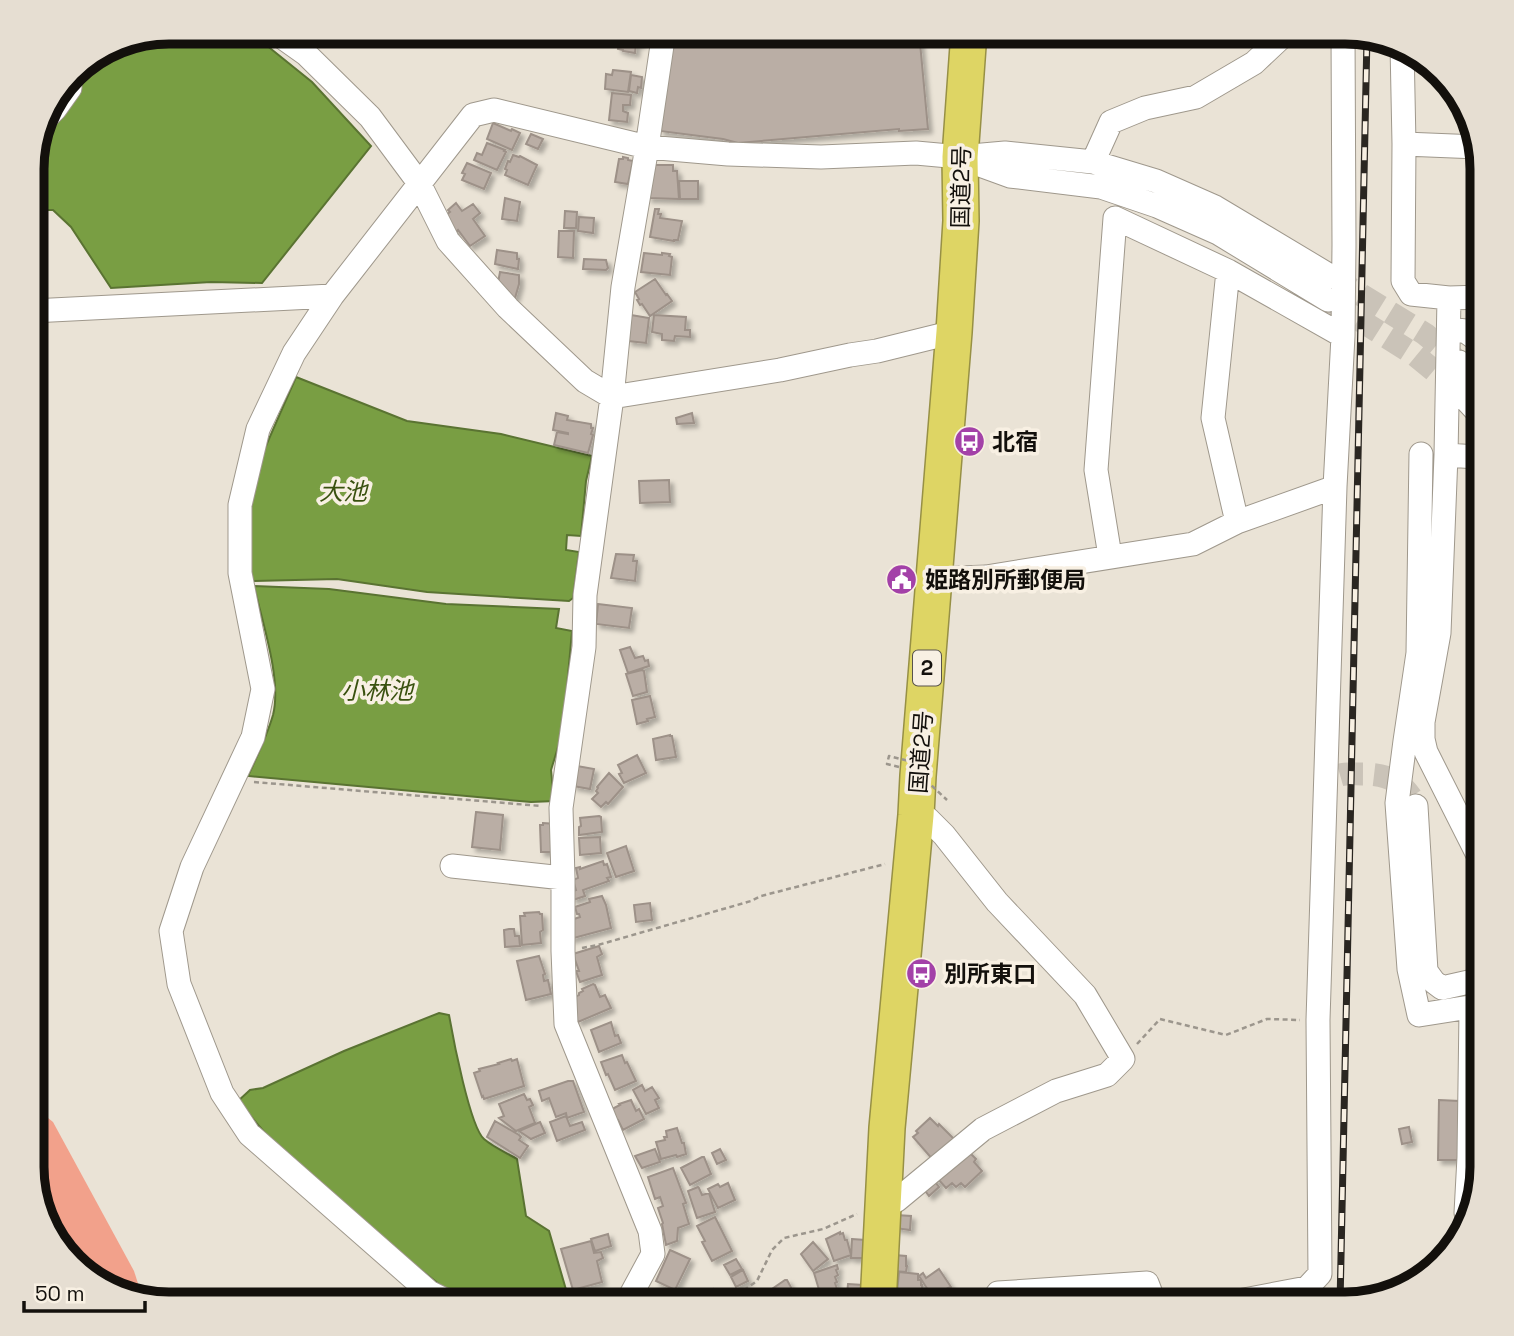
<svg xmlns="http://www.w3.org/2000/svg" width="1514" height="1336" font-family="'Space Grotesk','Noto Sans JP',sans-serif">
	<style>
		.green { fill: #f2a18b }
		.water { fill: #799e43; stroke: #5a7332; stroke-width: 2 }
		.building { fill: #baaea5; stroke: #9d9188; stroke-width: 2; filter: url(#shadow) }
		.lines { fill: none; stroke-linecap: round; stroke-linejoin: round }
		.minor-tunnel { stroke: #cac3b8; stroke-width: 23; stroke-dasharray: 23 11; stroke-linecap: butt }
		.minor-casing { stroke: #9f988c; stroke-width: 25 }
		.highway-casing { stroke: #979045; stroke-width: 38 }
		.path { stroke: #9c968d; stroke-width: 2.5; stroke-dasharray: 5 3.5; stroke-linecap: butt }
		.minor { stroke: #fff; stroke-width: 23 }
		.highway { stroke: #ded564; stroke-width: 35 }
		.rail-casing { stroke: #2a2621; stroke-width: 7 }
		.rail { stroke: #f8f0e3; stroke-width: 4.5; stroke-dasharray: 13; stroke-linecap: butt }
		.path-bridge { stroke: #9c968d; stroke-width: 2.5; stroke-dasharray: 5 3.5; stroke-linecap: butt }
		.labels { text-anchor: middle; stroke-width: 7; stroke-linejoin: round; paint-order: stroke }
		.shield { fill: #f8f0e3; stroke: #58534c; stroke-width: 2 }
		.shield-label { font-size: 21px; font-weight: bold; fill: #13100c }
		.street-label { font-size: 23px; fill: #13100c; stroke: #f8f0e3 }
		.poi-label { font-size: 23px; font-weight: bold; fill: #13100c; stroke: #f8f0e3; text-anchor: start }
		.water-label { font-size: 24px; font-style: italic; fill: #39510f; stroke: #f8f0e3 }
		.rim { fill: none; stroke: #13100c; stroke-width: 9 }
	</style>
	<defs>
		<filter id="shadow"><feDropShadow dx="4" dy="4" stdDeviation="2" flood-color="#0004"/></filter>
	</defs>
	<rect width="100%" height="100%" fill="#eae3d6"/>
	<path class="green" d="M32,1105L53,1122L134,1271L143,1299L116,1294L72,1265L42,1220L32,1176Z"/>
	<path class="water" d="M169,32H250L312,82L371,146L262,283L211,282L111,288L71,227L53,210H32V159L41,127L124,40Z
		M296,377L407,421L501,434L592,456L586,481L581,536L567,535L566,550L579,552L573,598L569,601L427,592L337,579L251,581L250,514L258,464Z
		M254,586L329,589L446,604L559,609L556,628L572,631L563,731L551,770L554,801L531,802L248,776C257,756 267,736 273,715C282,680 262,621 254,586Z
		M439,1013L449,1015C453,1038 470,1127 484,1139C493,1147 507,1153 517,1159L526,1216L549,1231L569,1300L547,1304H473L454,1296L373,1232L276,1146L238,1101L250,1090L263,1088L344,1051Z"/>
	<path class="building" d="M619,32L642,35L641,44L636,43L635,53L623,51V50L618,49L619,42L617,41Z
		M672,32H919L928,129L899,131V129L738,143L723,139L660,131Z
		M613,70L631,72L628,92L605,89L606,74L612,75Z
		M631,75L642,77L641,88L638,87L637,93L629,91Z
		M612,93L631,95L630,105H623V111L628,113L627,122L609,120Z
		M493,123L511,131L512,129L520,133L512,150L487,139Z
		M531,134L543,139L538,149L526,144Z
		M487,143L505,150L504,151L506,152L497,170L474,160L477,153L482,155Z
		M513,155L519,157L520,156L537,165L528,185L505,175L507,170L505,169L508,161L510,162Z
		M623,157L628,158V160L633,161L628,184L615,182L619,159H623Z
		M467,163L491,173L484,189L462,180L465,174L462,173Z
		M652,165H673V171H677L679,199L648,198Z
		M679,181H698V199H680Z
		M505,198L520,202L517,221L502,219Z
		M456,203L462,211L473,204L480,213L473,219L485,236L470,246L458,230L454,233L442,218L450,212L448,210Z
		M655,209H659L658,214H661L660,218L682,221L678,240H674V241L650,237Z
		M565,211L577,212L576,228H564Z
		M579,217L594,218L593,233L578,231Z
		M559,231H574L573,258L558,257Z
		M497,250L517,253V259H519L518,269L495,264Z
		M644,253L662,255V253L670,254L669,256L672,257L670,275L641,272Z
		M584,259L606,260L608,268L606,270L583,269Z
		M500,272L519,275V284L515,298L510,297L497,288Z
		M655,279L666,295L667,294L672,301L650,316L642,304L640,305L637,300L639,299L635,292Z
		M631,315L649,318L646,343L628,341Z
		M654,315L686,317L685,330H690V337L675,336L674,341L662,340V334L652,332Z
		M556,413L568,416L567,420L591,424V428H593L591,434L593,435L588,453L554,445L557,432L568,434V433L553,430Z
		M692,413L694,423L677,424L676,418Z
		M669,480L670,502L640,503L639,481Z
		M616,554L634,555L633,561H637L635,581L611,578Z
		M598,604L632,608L629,628L596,624Z
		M630,647L635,658L643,656L645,661L648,660L649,666L628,673L620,650Z
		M642,670L644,671L647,692L633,696L626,674Z
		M650,696L655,717L647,719L648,721L637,724L632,700Z
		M670,735V736H672L676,757L656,760L653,739Z
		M637,755L646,773L624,783L619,774L622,773L618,765Z
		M577,766L594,769L590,789L573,786Z
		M609,773L623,787L608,804L606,802L601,807L592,799L598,793L596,791L598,788L597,787Z
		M476,812L503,815L500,850L472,847Z
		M599,816L601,817L602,832L579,835V827L581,826L580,818Z
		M543,823L556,824L558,852H541L540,825H543Z
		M600,837L601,853L580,855L579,838Z
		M626,846L634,871L616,877L607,853Z
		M603,861L604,865L607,864L611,877L607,878L609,881L583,890L585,896L573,900L570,892L576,890L573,880L578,878L576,868L580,867V869Z
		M602,896L606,905L611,928L570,939L571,920L580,917L579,914H577L575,907L590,902L589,899Z
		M650,903L652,920L636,922L634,905Z
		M539,912L540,914H542L543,930L540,932L541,943L522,945L520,916H525L524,913Z
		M509,929H514L515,936H519L520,946L505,947L504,930Z
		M599,946L602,954L597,957L602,975L580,982L576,971H579L573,954Z
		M539,956L545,974L543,975L544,981L548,980L551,994L526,1000L517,961Z
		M593,984L595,985L600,997L605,995L611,1008L578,1022L574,1013L573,998L579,995V993L583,991L582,989Z
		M611,1022L615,1036L618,1035L621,1043L599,1052L591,1030Z
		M622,1055L625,1063L627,1062L636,1081L615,1090L608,1074L606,1075L601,1062Z
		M511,1059L512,1061L517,1059L524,1086L484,1099L483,1096L482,1097L474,1073L480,1071L479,1069L499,1064L498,1063Z
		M568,1081H573L584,1112L567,1118L566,1113L556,1117L549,1098L542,1101L539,1091Z
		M642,1085L645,1091L652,1087L659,1098L655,1100L659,1108L646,1114L633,1090Z
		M524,1094L527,1100L530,1099L533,1105L529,1107L535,1123L516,1131L499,1118L504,1116L499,1104Z
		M631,1100L636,1111L639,1109L644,1119L623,1130L618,1120L616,1121L612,1109L620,1105L619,1104Z
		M1439,1100L1459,1101L1458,1160H1438Z
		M566,1116L570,1126L582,1122L585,1130L557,1141L550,1122Z
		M930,1118L938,1126L939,1124L956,1141L934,1161L913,1137L918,1133L916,1131Z
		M495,1121L519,1135L521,1137L519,1140L528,1146L520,1158L487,1137Z
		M540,1122L545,1133L531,1139L519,1131Z
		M1409,1127L1412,1142L1402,1144L1399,1129Z
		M677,1128L682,1143H684L686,1154L677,1157L676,1155L661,1159L656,1142L665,1140L664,1137H667L666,1131Z
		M655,1149L660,1162L642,1168L635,1156Z
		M720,1149L726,1160L717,1164L712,1153Z
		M966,1149L976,1159L974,1162L982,1171L965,1187L961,1183L956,1187L952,1183L946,1188L939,1180L936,1183L939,1187L929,1196L923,1188Z
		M702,1157H704L711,1174L690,1185L681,1168Z
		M673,1168L686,1203L683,1204L689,1224L678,1228L677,1241L666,1245L662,1224L663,1223L658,1208L663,1206L660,1197L655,1199L648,1177Z
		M728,1183L735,1200L718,1208L708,1189L718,1184L720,1187Z
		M698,1187L699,1188L702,1195L709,1193L715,1212L697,1218L688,1191Z
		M896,1215L911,1216L910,1230L895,1228Z
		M715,1217L732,1251L712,1261L702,1242L705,1241L697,1226Z
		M840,1232V1234L843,1233L845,1240H847L851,1255L834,1261L826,1239Z
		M608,1234L611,1246L595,1251L591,1239Z
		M852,1239L865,1240L863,1258H851Z
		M591,1241L594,1253L601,1252L603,1258L597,1261L602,1282L573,1290L561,1249Z
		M813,1242L828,1259L813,1271L801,1254Z
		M670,1250L690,1259L675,1290L656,1281Z
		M894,1255L906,1256V1266H907L906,1272L893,1271Z
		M736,1259L742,1269L730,1275L724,1265Z
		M837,1265L838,1269L836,1270L838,1275L835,1277L837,1282L835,1283L841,1301L831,1304L823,1303L814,1273Z
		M939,1269L951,1287L948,1288L952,1293L937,1303L936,1302L933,1304L928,1298V1294L930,1293L919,1276L923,1273L926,1278Z
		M743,1270L748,1281L736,1287L731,1277Z
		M899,1272L918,1274V1280H921V1285H922V1290H917L916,1300L911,1302L904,1301V1304H896Z
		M785,1280H787L794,1293L798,1290L803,1297L794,1304H784L772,1289Z
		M848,1284L863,1285L861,1304H846Z
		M713,1289L718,1298L708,1302L707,1299L702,1301L703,1303L696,1304L692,1295Z
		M661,1290L665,1304H650L648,1293Z
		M753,1293L765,1304H734L747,1296L749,1298Z"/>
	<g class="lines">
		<path class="minor-tunnel" d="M1332,277L1425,334L1459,362
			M1330,301L1415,355L1456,389
			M1340,775C1347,773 1354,774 1362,774C1384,774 1399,779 1411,797"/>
		<defs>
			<path id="minor" d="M275,32L306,54L370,117L419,183L448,241L508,308L585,381L612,397L780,370L850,355L877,351L954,332
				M1402,45L1404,144L1403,281L1411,294L1449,298L1482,297
				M42,122L55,109L70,88V76
				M1404,144L1478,147
				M966,160L1010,176L1101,187L1157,206L1218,233L1328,300
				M1093,162L1111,122L1145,108L1196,97L1254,63L1287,32
				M1228,271L1213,418L1237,522
				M1449,298L1446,455L1439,633L1423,722V739L1426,752L1482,863
				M32,311L332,296
				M1449,329L1465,331L1482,343
				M1459,362L1482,384
				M1456,389L1482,417
				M1421,454L1418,653L1405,741L1397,803L1409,969L1419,1015L1476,1006
				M1446,455L1477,457L1482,458
				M1110,556L1096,470L1115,218L1228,271L1343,336
				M935,579L986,577L1193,544L1237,522L1335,487
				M1416,806L1426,971L1434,982L1442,988L1482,979
				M452,866L563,878
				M1469,1157L1471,1011L1476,1006L1482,1004
				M884,1208L897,1200L983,1129L1056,1091L1107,1075L1123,1059L1085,995L997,902L944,835L928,819L916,815
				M1466,1213L1469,1157H1482
				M453,1304L429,1292L249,1134L222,1093L179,984L171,931L192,867L253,737L263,689L240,573V505L258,429L294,353L332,296L473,115L494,110L647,147L728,154L821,157L916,153L960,157L1005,153L1093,162L1156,181L1215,207L1332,277
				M626,1304L653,1254L650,1231L566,1024L563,951V878L561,808L584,647L585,595L612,397L623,287L647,147L664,32
				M990,1304L998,1293L1147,1283L1155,1304
				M1223,1304L1307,1288L1320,1274L1318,1020L1335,487L1343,336L1344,245L1343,32"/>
			<path id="highway" d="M878,1304L887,1128L916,815L918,776L954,332L961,221L960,157L969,32"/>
		</defs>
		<use href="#minor" class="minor-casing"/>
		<use href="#highway" class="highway-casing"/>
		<path class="path" d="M254,782L541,806
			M582,948L598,945L751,901L761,896L885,864
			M1137,1044L1160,1019L1226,1035L1267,1019L1300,1020
			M713,1304L737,1295L757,1281L772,1250L784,1238L823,1229L857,1214"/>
		<use href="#minor" class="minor"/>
		<use href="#highway" class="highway"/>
		<defs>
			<path id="rail" d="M1340,1304L1367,36"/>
		</defs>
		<use href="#rail" class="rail-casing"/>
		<use href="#rail" class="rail"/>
		<path class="path-bridge" d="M899,767L887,764L889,756L932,767L929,783L947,800"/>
	</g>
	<defs>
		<symbol id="bus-disc" viewBox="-11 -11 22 22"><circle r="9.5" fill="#a341a8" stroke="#f8f0e3"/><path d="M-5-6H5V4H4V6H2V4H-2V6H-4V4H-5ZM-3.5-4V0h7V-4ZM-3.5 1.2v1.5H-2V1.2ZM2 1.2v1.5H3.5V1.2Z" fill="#fff"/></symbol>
		<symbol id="civic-disc" viewBox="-11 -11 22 22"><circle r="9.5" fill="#a341a8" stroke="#f8f0e3"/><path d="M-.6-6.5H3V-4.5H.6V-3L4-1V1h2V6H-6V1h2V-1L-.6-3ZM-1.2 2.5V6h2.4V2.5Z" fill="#fff"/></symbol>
	</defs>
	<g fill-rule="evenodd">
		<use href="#bus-disc" x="952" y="424" width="35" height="35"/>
		<use href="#civic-disc" x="884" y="562" width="35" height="35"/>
		<use href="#bus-disc" x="904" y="956" width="35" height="35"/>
	</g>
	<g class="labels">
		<rect class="shield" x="913" y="650.5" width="28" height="35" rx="5"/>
		<g class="shield-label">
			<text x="927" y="675">2</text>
		</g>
		<g class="street-label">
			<text transform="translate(961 187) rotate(-89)" y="8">国道2号</text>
			<text transform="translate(921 752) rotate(-86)" y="8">国道2号</text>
		</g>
		<g class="poi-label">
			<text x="992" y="450">北宿</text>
			<text x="925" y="588">姫路別所郵便局</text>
			<text x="944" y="982">別所東口</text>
		</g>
		<g class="water-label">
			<text x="343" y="500">大池</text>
			<text x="377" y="699">小林池</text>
		</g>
	</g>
	<path d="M0 0H1514V1336H0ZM169 44H1345A125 125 0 0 1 1470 169V1167A125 125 0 0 1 1345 1292H169A125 125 0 0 1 44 1167V169A125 125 0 0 1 169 44Z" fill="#e6ded2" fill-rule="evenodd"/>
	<path class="rim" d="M169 44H1345A125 125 0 0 1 1470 169V1167A125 125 0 0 1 1345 1292H169A125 125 0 0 1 44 1167V169A125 125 0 0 1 169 44Z"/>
	<path d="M24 1301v10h121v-10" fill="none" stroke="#13100c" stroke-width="3.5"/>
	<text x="35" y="1301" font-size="21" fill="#13100c" stroke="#f8f0e3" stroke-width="5" paint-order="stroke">50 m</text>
</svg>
